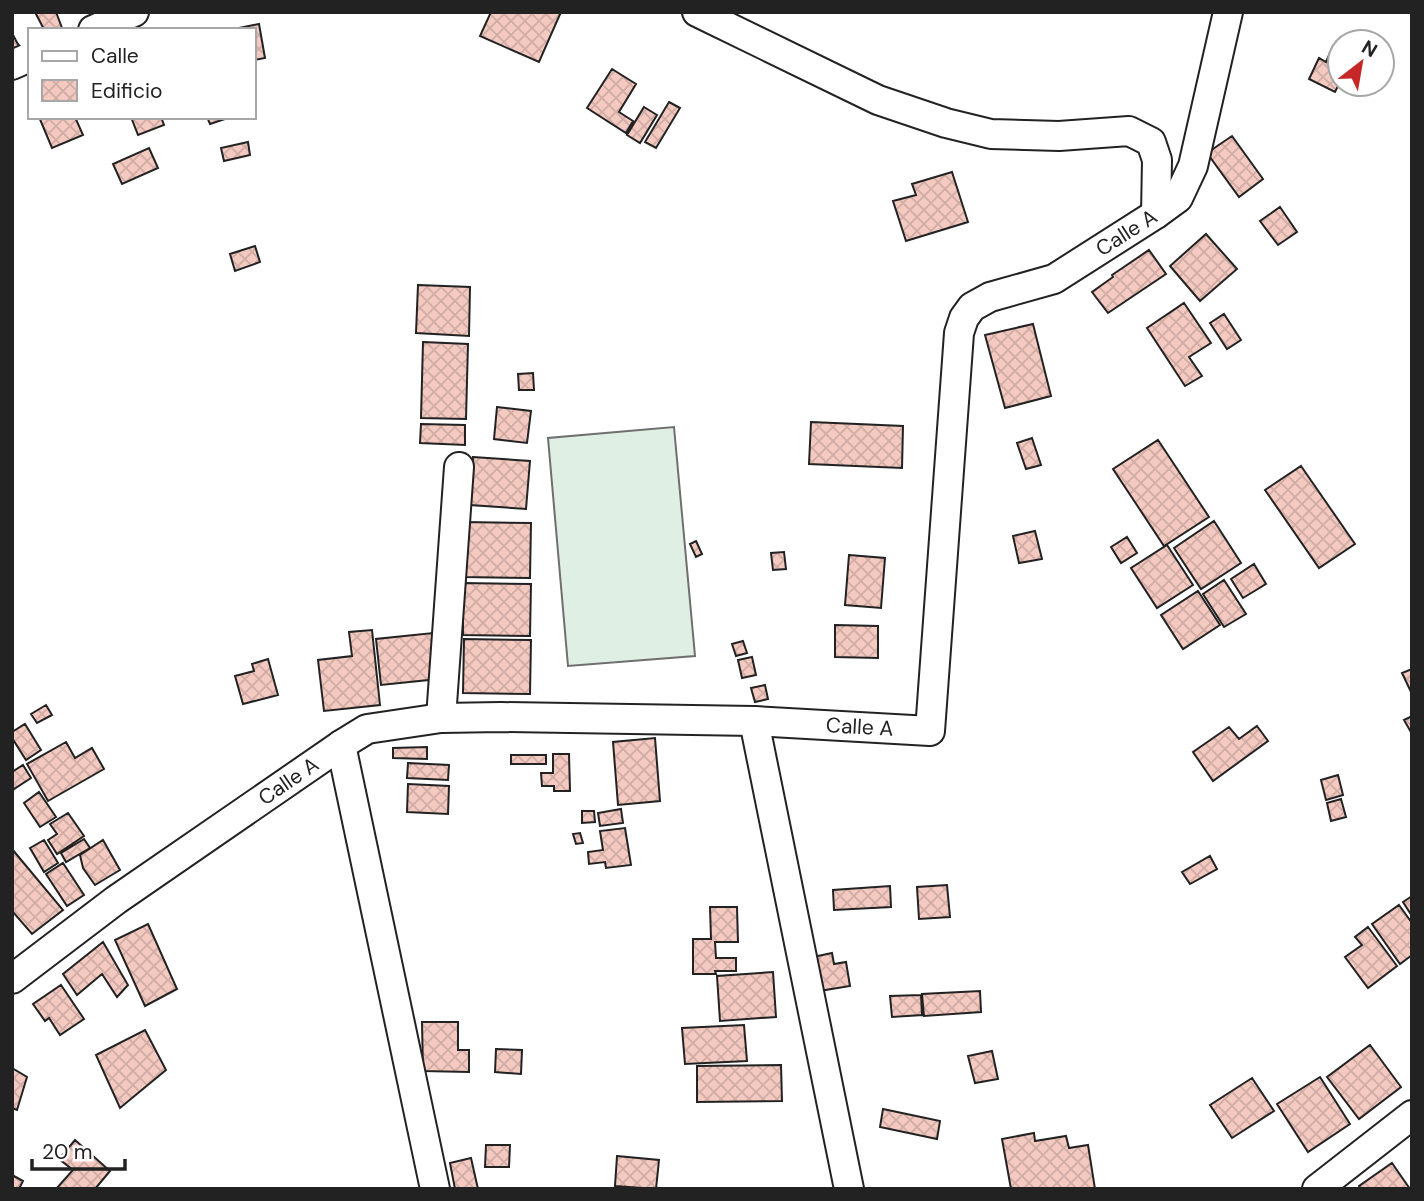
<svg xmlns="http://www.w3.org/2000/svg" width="1424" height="1201" font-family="'DM Sans',sans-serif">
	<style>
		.grass { fill: #e0efe3; stroke: #6f6f6f; stroke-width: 2 }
		.building { fill: url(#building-cross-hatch); stroke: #222; stroke-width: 2 }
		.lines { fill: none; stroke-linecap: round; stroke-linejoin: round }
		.minor-casing { stroke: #222; stroke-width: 32 }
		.minor { stroke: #fff; stroke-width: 28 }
		.labels { text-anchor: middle; stroke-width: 5; stroke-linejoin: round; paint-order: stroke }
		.street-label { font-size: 21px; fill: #222; stroke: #fff }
	</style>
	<defs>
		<pattern id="building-cross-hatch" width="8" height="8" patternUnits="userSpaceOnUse" patternTransform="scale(1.75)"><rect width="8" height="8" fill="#f3c9c0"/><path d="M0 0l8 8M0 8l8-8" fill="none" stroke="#d0aca5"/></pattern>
	</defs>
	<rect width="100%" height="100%" fill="#fff"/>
	<path class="grass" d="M674,427L695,656L568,666L548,438Z"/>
	<path class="building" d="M25,12H56L62,28L58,30H32Z
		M491,12H561L539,62L480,36Z
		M12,14L27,46L12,53Z
		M259,24L265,58L254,60V30L234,29Z
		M1333,46L1340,50V82L1335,92L1309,79L1319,58L1326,62Z
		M612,69L636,84L619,112L633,121L626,133L587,108Z
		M669,102L680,108L656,148L645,142Z
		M644,107L657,115L640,143L627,135Z
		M39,117H75L83,135L52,148Z
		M131,117H161L164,125L138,135Z
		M207,117H225V119L210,124Z
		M1232,136L1263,179L1239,197L1207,153Z
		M248,142L250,155L224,161L221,148Z
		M149,148L158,168L122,184L113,164Z
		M952,172L968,222L906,241L893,201L916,195L912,184Z
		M1280,207L1297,232L1278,245L1260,221Z
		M1206,234L1237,269L1200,301L1170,266Z
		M255,246L260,262L235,271L230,254Z
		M1149,250L1166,274L1108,313L1092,292L1113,277L1112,275Z
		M418,285L470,287L469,336L416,333Z
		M1184,303L1211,343L1189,357L1202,376L1185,386L1147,328Z
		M1224,314L1241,340L1227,349L1210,323Z
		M1033,324L1051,396L1005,408L985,335Z
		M423,342L468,344L466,419L421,418Z
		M533,373L534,390H519L518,374Z
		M497,407L531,411L527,443L494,439Z
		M811,422L903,426L902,468L809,464Z
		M421,424L465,425V445L420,443Z
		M1032,438L1041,465L1026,469L1017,443Z
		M1158,440L1209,517L1164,546L1113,469Z
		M473,457L530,461L526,509L470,505Z
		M1301,466L1355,544L1319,568L1265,490Z
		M1214,521L1241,563L1201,589L1174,548Z
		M464,522L531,523L530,578L463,577Z
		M1035,531L1042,559L1019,563L1013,536Z
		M1127,537L1137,553L1121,563L1111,547Z
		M696,541L702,554L696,557L690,544Z
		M1167,545L1193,585L1157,608L1131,568Z
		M784,552L786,569L773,570L771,553Z
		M849,555L885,558L881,608L845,605Z
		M1254,564L1266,584L1243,598L1231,579Z
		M1224,580L1246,614L1224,627L1203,594Z
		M463,583L531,584L530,636L463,635Z
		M1198,591L1220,625L1183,649L1161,615Z
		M835,625L878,626V658L835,657Z
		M372,630L380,705L324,711L318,660L352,656L349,632Z
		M433,633L438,679L381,685L376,639Z
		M464,639L531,640L530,694L463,693Z
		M743,641L747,653L736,656L732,644Z
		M752,657L756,675L742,678L738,660Z
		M268,659L278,695L243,704L235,676L254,671L252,664Z
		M1412,669V694L1402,673Z
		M765,685L768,699L755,702L751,688Z
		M46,705L52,715L37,723L31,714Z
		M1412,716V734L1404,720Z
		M25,724L41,750L26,760L12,738V732Z
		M1257,726L1268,741L1213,781L1193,752L1229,727L1239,739Z
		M655,738L660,801L618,805L613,742Z
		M66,742L75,758L92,748L104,769L48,801L27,764Z
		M427,747V759L393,758V748Z
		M553,754H569L570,791H554V786H542L541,773H553Z
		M511,755H546V764H511Z
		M408,763L449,765L448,780L407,778Z
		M23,765L31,778L14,789L12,786V772Z
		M1338,775L1343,795L1326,800L1321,780Z
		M408,784L449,786L448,814L407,812Z
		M39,792L56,817L40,827L24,803Z
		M1341,799L1346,817L1331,821L1327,803Z
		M621,809L623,823L600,826L598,813Z
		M582,811H594L595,822L582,823Z
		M68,813L84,836L57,854L48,840L57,834L50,824Z
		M625,828L631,865L606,868L605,862L589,864L588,852L603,850L600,831Z
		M580,833L583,843L576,844L573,834Z
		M84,839L90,848L66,862L61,853Z
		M44,840L58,863L44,872L30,848Z
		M103,840L120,870L95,885L83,868L80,855Z
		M12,849L63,910L32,934L12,911Z
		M1210,856L1217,869L1190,884L1182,872Z
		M63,863L84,895L67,906L46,874Z
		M947,885L950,917L919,919L917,887Z
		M890,886L891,907L834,910L833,890Z
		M1412,896V916L1403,902Z
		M1399,905L1412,923V955L1400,964L1372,924Z
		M710,907H737L738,942H715L716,958H736V971H715L716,974H693V939H711Z
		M148,924L177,989L145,1006L115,940Z
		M1368,927L1397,966L1368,988L1345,957L1362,945L1355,937Z
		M103,942L128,985L117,997L102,974L77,995L63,974Z
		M832,953L834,964L846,962L850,986L819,991L813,957Z
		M773,972L776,1017L720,1021L717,976Z
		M61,985L84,1019L60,1035L49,1018L45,1021L33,1004Z
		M980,991L981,1012L924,1016L922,994Z
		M921,995L922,1015L892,1017L890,996Z
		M422,1022H458V1050H469V1072L423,1071Z
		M744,1025L747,1061L685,1064L682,1028Z
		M145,1030L166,1070L120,1108L96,1055Z
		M1370,1045L1401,1087L1359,1119L1327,1077Z
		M496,1049L522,1050L521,1074L495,1072Z
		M992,1051L998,1079L975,1083L968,1056Z
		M781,1065L782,1101L697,1102V1066Z
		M12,1068L27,1077L17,1110L12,1108Z
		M1320,1077L1350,1124L1308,1152L1277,1104Z
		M1252,1078L1274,1111L1232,1138L1210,1105Z
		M883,1109L940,1121L937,1139L880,1127Z
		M1034,1133L1035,1141L1066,1136L1069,1148L1088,1145L1095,1189H1011L1002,1139Z
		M75,1140L110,1171L95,1189H56L73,1170L59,1159Z
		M486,1145H510L509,1167H485Z
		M617,1156L659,1160L656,1189L615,1186Z
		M471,1158L478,1189H455L450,1163Z
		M1392,1163L1410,1189H1361L1359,1186Z
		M12,1175L23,1181L19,1189H12Z"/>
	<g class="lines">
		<defs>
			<g id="minor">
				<path d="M18,12L30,35"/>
				<path d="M697,12L878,100L946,123L991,134L1059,136L1129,131L1151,142L1157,160L1156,214"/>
				<path d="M93,30L134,12"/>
				<path d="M12,65L30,57"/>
				<path d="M441,718L459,467"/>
				<path d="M754,721L849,1189"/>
				<path d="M341,745L435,1189"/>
				<path id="s1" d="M12,979L116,900L341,745L367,729L441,718L501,717L754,721L930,731L958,347L959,333L964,318L972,307L990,297L1054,279L1156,214L1178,198L1193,166L1228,12"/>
				<path d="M1317,1189L1412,1115"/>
			</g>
		</defs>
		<use href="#minor" class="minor-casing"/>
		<use href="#minor" class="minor"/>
	</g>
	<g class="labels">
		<g class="street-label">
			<text dy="7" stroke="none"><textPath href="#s1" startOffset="1600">Calle A</textPath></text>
			<text dy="7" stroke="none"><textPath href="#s1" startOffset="928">Calle A</textPath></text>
			<text dy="7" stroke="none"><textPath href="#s1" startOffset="340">Calle A</textPath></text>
		</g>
	</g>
	<rect width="1424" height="1201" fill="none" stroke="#222222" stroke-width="28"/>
	<rect x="28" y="28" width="228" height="91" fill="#ffffff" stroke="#a7a7a7" stroke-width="2"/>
	<rect x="42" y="51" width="35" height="10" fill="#ffffff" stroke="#a7a7a7" stroke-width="2"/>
	<text x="91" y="63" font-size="21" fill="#222222">Calle</text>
	<rect x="42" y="80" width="35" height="21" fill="url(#building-cross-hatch)" stroke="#a7a7a7" stroke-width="2"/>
	<text x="91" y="98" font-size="21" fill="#222222">Edificio</text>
	<g transform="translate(1361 63) rotate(31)"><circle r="33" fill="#ffffff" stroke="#a7a7a7" stroke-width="2"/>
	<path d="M0-5L12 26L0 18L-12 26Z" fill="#c62828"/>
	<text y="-10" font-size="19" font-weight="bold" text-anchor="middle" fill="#222222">N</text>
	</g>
	<path d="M32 1159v10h93v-10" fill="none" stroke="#222222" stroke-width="3.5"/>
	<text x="42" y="1159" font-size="21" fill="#222222" stroke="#ffffff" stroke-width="5" paint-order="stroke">20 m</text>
</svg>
